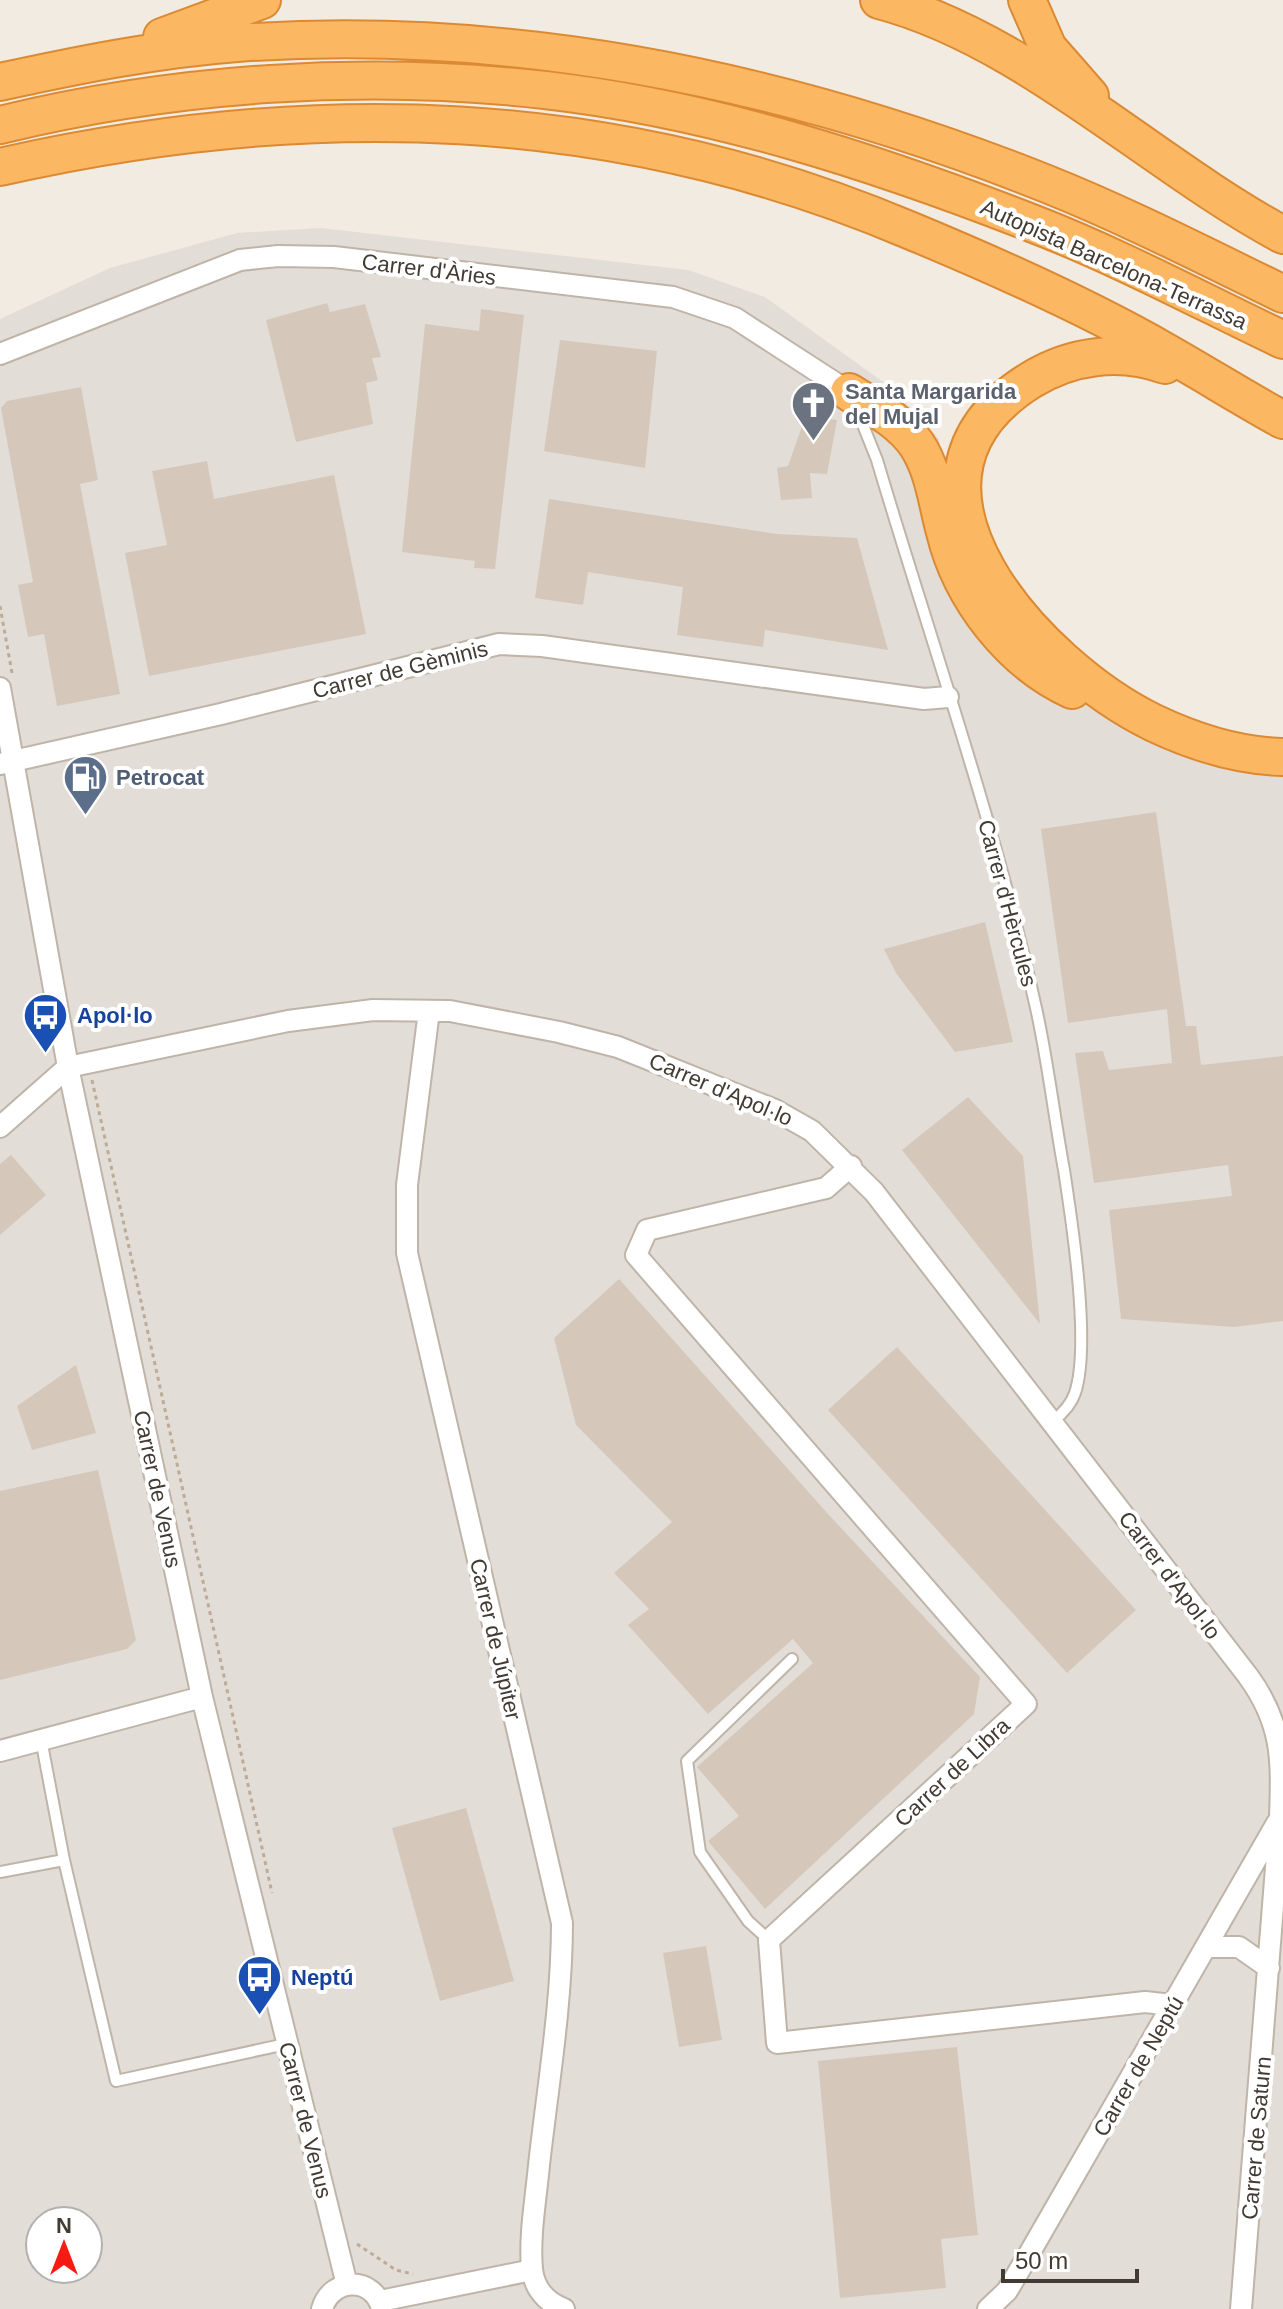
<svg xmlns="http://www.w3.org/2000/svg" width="1283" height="2309" font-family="Arial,sans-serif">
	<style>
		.industrial { fill: #e3ddd8; fill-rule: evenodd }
		.building { fill: #d5c8bb }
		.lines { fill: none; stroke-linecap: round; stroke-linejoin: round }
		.service-casing { stroke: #bfb4a8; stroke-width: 14 }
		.minor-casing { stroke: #bfb4a8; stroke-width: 24 }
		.motorway-casing { stroke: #db8a33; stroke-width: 40 }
		.path { stroke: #beab97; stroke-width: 3; stroke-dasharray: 4 4; stroke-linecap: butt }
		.service { stroke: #fff; stroke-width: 10 }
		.minor { stroke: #fff; stroke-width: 20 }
		.motorway { stroke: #fcb762; stroke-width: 36 }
		.labels { text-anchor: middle; stroke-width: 8; stroke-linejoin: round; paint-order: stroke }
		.street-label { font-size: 22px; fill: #423b33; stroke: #fff }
		.worship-label { font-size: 22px; font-weight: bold; fill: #5b616d; stroke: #fff; text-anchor: start }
		.service-label { font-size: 22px; font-weight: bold; fill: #4e5e75; stroke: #fff; text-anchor: start }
		.transit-label { font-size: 22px; font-weight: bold; fill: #164399; stroke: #fff; text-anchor: start }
	</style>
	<rect width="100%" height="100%" fill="#f1ebe2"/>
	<path class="industrial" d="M321,228L688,270L765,297L893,389L939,439L948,500L1071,682L1283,773V2309H0V319L110,268L237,233ZM40,2221H88V2269H40Z"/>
	<path class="building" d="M327,303L330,312L365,304L381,357L372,358L378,380L366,383L373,424L296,442L266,320Z
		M481,309L524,315L495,569L474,568L475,561L402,552L425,324L479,331Z
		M560,340L657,351L645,468L544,451Z
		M81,387L98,480L80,484L120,694L57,706L44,634L28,637L18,585L33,582L1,408L7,401Z
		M806,415L837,420L827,474L810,473L812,498L781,500L777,468L788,466Z
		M207,461L214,499L334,475L366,634L149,676L125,553L167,545L152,471Z
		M549,499L777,534L857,538L888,650L765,630L763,647L677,635L683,587L588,572L583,605L535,598Z
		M1156,812L1186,1026H1196L1201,1065L1283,1056V1321L1234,1327L1121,1319L1109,1210L1232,1196L1228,1165L1094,1183L1075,1053L1103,1051L1109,1070L1172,1063L1167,1009L1068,1023L1041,829Z
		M985,922L1013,1042L955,1052L896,973L884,949Z
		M968,1097L1023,1156L1040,1324L902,1150Z
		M11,1155L46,1195L0,1235V1164Z
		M619,1279L828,1514L980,1677L974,1714L765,1909L708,1841L739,1816L697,1767L813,1663L793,1639L708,1714L628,1625L649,1609L614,1573L672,1522L576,1425L554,1338Z
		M897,1347L1136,1610L1067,1673L828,1410Z
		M76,1365L96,1433L32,1450L17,1406Z
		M98,1470L136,1640L127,1649L0,1680V1491Z
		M466,1808L514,1981L440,2001L392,1828Z
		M706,1946L722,2040L679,2047L663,1953Z
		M957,2047L978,2235L941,2239L946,2288L840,2298L818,2061Z"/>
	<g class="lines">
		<defs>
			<path id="service" d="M857,410L877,460C931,642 995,823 1036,1008C1048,1062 1054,1116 1064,1170C1072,1222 1091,1345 1075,1393C1071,1405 1062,1414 1053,1421
				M41,1739L64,1860L116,2081L286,2044
				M0,1872L64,1860
				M769,1940L748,1921L700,1852L687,1761L792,1659"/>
			<path id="minor" d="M0,354L240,260L278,256L334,257L673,297L735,318L849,392
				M0,688L68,1067L202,1697L347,2285
				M0,764L221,714L499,644L542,646L924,699L948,697
				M429,1011L407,1185V1253L562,1923C562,2003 548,2085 539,2165C536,2198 529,2236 532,2269C534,2288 546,2302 564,2309
				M0,1127L68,1067L288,1021L373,1010L450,1011L559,1032L618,1047L775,1110L812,1131L874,1192L1248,1676C1283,1724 1282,1760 1280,1817L1241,2309
				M851,1166L826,1188L647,1230L636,1255L1026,1704L769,1940L777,2043L1145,2002L1172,2005
				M0,1751L202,1697
				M1206,1947H1239L1269,1968
				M380,2301L532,2270
				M322,2309C331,2277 374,2276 382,2309
				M988,2309L1007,2291L1029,2254L1277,1823"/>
			<path id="motorway" d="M879,0C1024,38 1151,164 1283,235
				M1027,0L1048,48L1090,96
				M162,37L262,0
				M0,82C78,65 157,49 237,43C516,24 789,81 1047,184C1127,216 1205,256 1283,294
				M0,125C177,82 364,70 545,90C713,109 878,163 1034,224C1119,257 1201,301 1283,340
				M0,167C309,97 614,105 909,230C996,266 1084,305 1166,352C1205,374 1243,398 1283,420
				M1165,365C1120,349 1072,355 1031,380C864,483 1040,668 1154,723C1194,742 1239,756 1283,757
				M849,392C873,407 901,421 917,445C934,471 937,503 945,532C961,598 1011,662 1072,690"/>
		</defs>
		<use href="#service" class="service-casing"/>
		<use href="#minor" class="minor-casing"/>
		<use href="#motorway" class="motorway-casing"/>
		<path class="path" d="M0,606L12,673
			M92,1080L272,1893
			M357,2244L396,2270L413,2274"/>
		<use href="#service" class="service"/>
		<use href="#minor" class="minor"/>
		<use href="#motorway" class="motorway"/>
	</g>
	<defs>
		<symbol id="church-pin" viewBox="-11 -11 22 30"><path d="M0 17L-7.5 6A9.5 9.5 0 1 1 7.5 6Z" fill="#6b7280" stroke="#fff"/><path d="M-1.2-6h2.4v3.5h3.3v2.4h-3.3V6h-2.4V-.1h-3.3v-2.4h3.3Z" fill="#fff"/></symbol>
		<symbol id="fuel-pin" viewBox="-11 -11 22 30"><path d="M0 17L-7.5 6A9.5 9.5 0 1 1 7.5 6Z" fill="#5c6f8a" stroke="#fff"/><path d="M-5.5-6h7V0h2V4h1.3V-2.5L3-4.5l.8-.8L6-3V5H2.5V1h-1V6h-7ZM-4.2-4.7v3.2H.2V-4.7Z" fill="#fff"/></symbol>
		<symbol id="bus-pin" viewBox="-11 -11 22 30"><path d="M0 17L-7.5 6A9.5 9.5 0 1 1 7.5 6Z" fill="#1a4fb4" stroke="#fff"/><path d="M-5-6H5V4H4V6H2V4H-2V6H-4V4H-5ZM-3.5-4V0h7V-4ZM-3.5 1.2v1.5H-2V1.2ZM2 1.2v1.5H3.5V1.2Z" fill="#fff"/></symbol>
	</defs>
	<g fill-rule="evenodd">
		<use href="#church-pin" x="788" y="378" width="51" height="69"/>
		<use href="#fuel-pin" x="60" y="752" width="51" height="69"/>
		<use href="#bus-pin" x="20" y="990" width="51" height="69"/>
		<use href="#bus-pin" x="234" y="1952" width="51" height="69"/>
	</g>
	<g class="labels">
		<g class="street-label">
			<text transform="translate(1114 264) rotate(24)" y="8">Autopista Barcelona-Terrassa</text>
			<text transform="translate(429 269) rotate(7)" y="8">Carrer d'Àries</text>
			<text transform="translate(400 669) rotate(-14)" y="8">Carrer de Gèminis</text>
			<text transform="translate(1008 903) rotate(75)" y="8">Carrer d'Hèrcules</text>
			<text transform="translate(721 1089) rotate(23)" y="8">Carrer d'Apol·lo</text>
			<text transform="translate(158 1489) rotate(78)" y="8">Carrer de Venus</text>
			<text transform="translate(1170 1575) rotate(53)" y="8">Carrer d'Apol·lo</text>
			<text transform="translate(496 1639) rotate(77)" y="8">Carrer de Júpiter</text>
			<text transform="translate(952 1772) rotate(-43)" y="8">Carrer de Libra</text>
			<text transform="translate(1138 2066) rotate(-60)" y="8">Carrer de Neptú</text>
			<text transform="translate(306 2120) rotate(76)" y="8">Carrer de Venus</text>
			<text transform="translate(1256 2138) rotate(-85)" y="8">Carrer de Saturn</text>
		</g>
		<g class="worship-label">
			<text x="845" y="399">Santa Margarida<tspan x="845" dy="25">del Mujal</tspan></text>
		</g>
		<g class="service-label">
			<text x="116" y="785">Petrocat</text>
		</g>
		<g class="transit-label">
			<text x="77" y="1023">Apol·lo</text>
			<text x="291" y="1985">Neptú</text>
		</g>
	</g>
	<g transform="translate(64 2245)"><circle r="38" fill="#ffffff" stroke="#b3b1ad" stroke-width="2"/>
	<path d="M0-6L14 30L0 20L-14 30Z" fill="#f71b13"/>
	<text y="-12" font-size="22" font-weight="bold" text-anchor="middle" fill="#423b33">N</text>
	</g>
	<path d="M1003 2269v12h134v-12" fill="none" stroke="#423b33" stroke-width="4"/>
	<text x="1015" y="2269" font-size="24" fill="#423b33" stroke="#ffffff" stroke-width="6" paint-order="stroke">50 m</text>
</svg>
